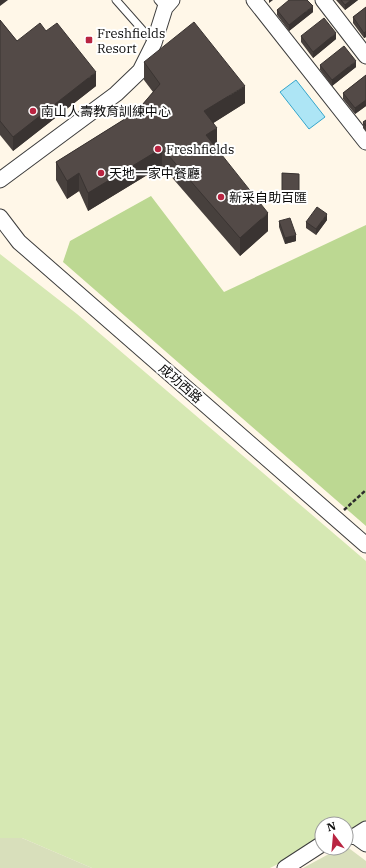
<svg xmlns="http://www.w3.org/2000/svg" width="366" height="868" font-family="'IBM Plex Serif','Noto Sans TC',serif">
	<style>
		.green { fill: #d6e8b3 }
		.forest { fill: #bcd892 }
		.cemetery { fill: #d8dfbb }
		.water { fill: #ade5f5; stroke: #35a6cc }
		.lines { fill: none; stroke-linecap: round; stroke-linejoin: round }
		.service-casing { stroke: #3d3d3d; stroke-width: 9 }
		.minor-casing { stroke: #3d3d3d; stroke-width: 17 }
		.path { stroke: #2c2c2c; stroke-width: 2.5; stroke-dasharray: 4 2; stroke-linecap: butt }
		.service { stroke: #fff; stroke-width: 7 }
		.minor { stroke: #fff; stroke-width: 15 }
		.wall { fill: #47403d }
		.shaded-wall { fill: #3a3432 }
		.building { fill: #534a47; stroke: #3a3432 }
		.poi-dot { fill: #b92441; stroke: #fff; stroke-width: 1.5 }
		.labels { text-anchor: middle; stroke-width: 4; stroke-linejoin: round; paint-order: stroke }
		.poi-label { font-size: 13px; fill: #0a0a0a; stroke: #fff; text-anchor: start }
		.street-label { font-size: 13px; fill: #0a0a0a; stroke: #fff }
	</style>
	<rect width="100%" height="100%" fill="#fff7e8"/>
	<path class="green" d="M0,254L77,314L366,561V826L346,830V824H322V842L270,868H92L22,838H0Z"/>
	<path class="forest" d="M151,196L224,292L366,225V526L63,262L70,241Z"/>
	<path class="cemetery" d="M0,838H22L92,868H0Z
		M346,846L366,861V868H303L340,848H346Z"/>
	<path class="water" d="M296,80L325,117L309,129L280,92Z"/>
	<g class="lines">
		<defs>
			<path id="service" d="M116,0L154,43
				M158,0L165,8"/>
			<path id="minor" d="M254,0L366,142
				M323,0L366,56
				M0,180L116,94L140,71L154,43L165,8L172,0
				M0,217L19,242L366,545
				M355,836L366,844
				M346,837L355,836L366,829
				M285,868L322,844"/>
		</defs>
		<use href="#service" class="service-casing"/>
		<use href="#minor" class="minor-casing"/>
		<path class="path" d="M344,510L366,490"/>
		<use href="#service" class="service"/>
		<use href="#minor" class="minor"/>
	</g>
	<path class="wall" d="M336,0H358L345,10Z
		M366,7V37L364,38L353,23V17Z
		M277,10L313,12L289,31L277,15Z
		M0,20L17,41L46,31L96,86L13,151L0,135Z
		M301,36L336,39L313,58L301,42Z
		M144,62L245,103L213,123L217,146L215,147L268,231L240,256L162,166L88,211L79,191L67,199L56,180V162L136,112L153,92L144,80Z
		M320,65L356,67L332,86L320,70Z
		M366,75V106L355,114L343,99V93Z
		M366,120V132L363,128V122Z
		M282,173L299,174V198H282Z
		M327,220L316,235L306,228V222Z
		M279,221L296,241L285,244L279,227Z"/>
	<path class="shaded-wall" d="M0,0H8L0,6Z
		M269,0H273L269,3Z
		M351,0H358L345,10V5Z
		M313,6V12L289,31V25Z
		M366,31V37L364,38V33Z
		M336,33V39L313,58V52Z
		M356,61V67L332,86V80Z
		M96,72V86L13,151V137Z
		M245,86V103L204,129V111Z
		M366,100V106L355,114V108Z
		M217,128V146L206,153V135Z
		M162,148V166L88,211V193Z
		M79,173V191L67,199V181Z
		M268,213V231L240,256V238Z
		M327,214V220L316,235V229Z
		M296,235V241L285,244V238Z"/>
	<path class="building" d="M289,0H307L313,6L289,25L277,10Z
		M341,0H351L345,5Z
		M366,7V31L364,33L353,17Z
		M324,18L336,33L313,52L301,36Z
		M0,20L17,41L40,23L46,31L57,23L96,72L13,137L0,121Z
		M194,22L245,86L204,111L217,128L206,135L268,213L240,238L162,148L88,193L79,173L67,181L56,162L136,112L160,84L144,62Z
		M344,46L356,61L332,80L320,65Z
		M366,75V100L355,108L343,93Z
		M366,120V126L363,122Z
		M282,173L299,174V192H282Z
		M317,207L327,214L316,229L306,222Z
		M290,218L296,235L285,238L279,221Z"/>
	<g class="poi-dot">
		<rect x="85" y="36" width="8" height="8" rx="2"/>
		<circle cx="33" cy="111" r="4"/>
		<circle cx="158" cy="149" r="4"/>
		<circle cx="101" cy="173" r="4"/>
		<circle cx="221" cy="197" r="4"/>
	</g>
	<g class="labels">
		<g class="poi-label">
			<text x="97" y="38">Freshfields<tspan x="97" dy="15">Resort</tspan></text>
			<text x="41" y="116">南山人壽教育訓練中心</text>
			<text x="166" y="154">Freshfields</text>
			<text x="109" y="178">天地一家中餐廳</text>
			<text x="229" y="202">新采自助百匯</text>
		</g>
		<g class="street-label">
			<text transform="translate(181 383) rotate(41)" y="5">成功西路</text>
		</g>
	</g>
	<g transform="translate(334 836) rotate(344)"><circle r="19" fill="#ffffff" stroke="#9d9d9d"/>
	<path d="M0-3L7 15L0 10L-7 15Z" fill="#b92441"/>
	<text y="-6" font-size="11" font-weight="bold" text-anchor="middle" fill="#0a0a0a">N</text>
	</g>
</svg>
